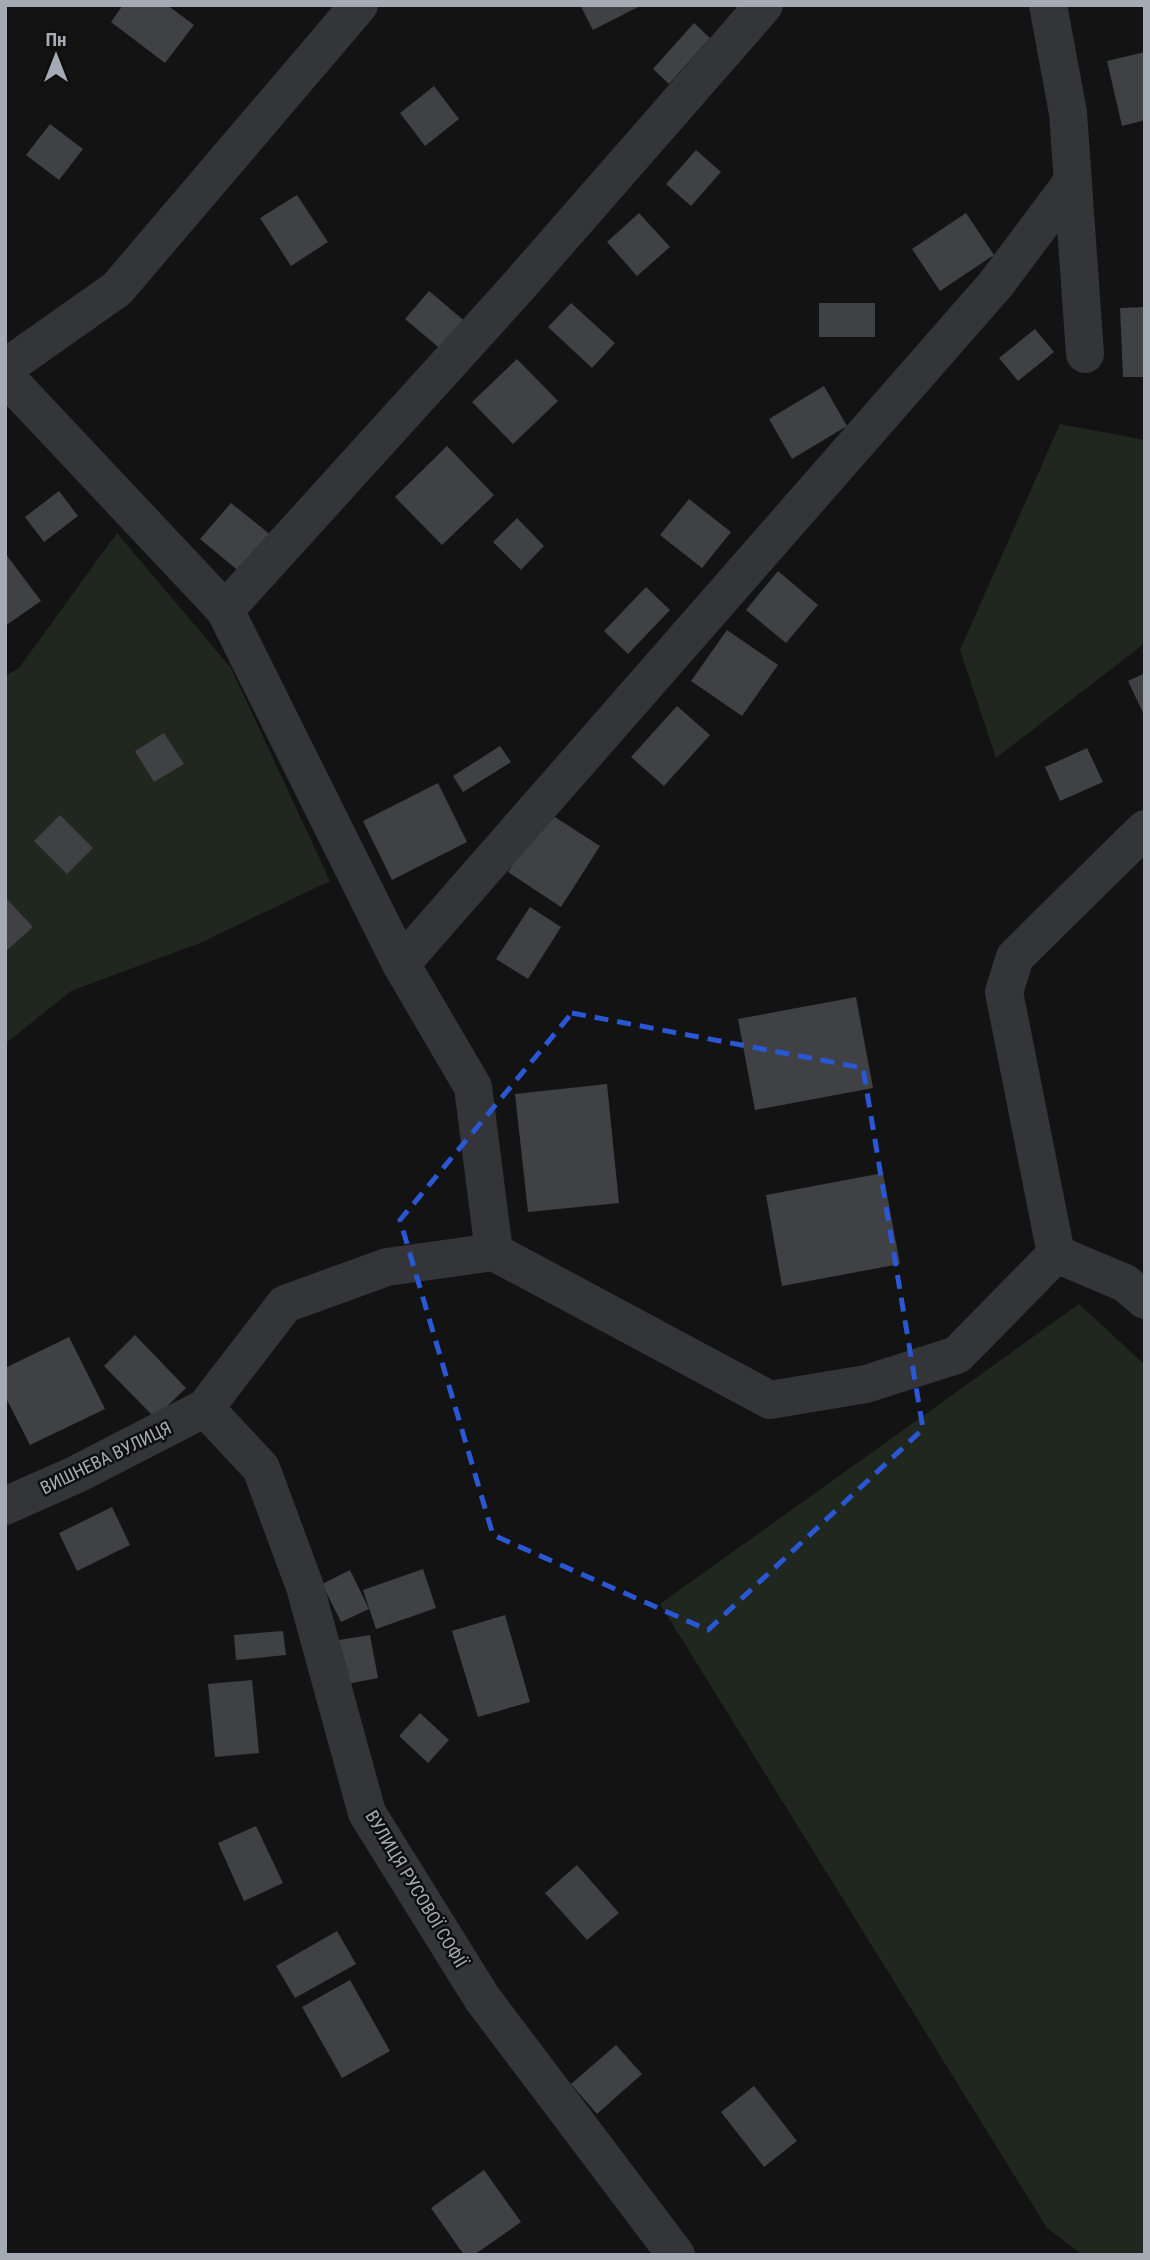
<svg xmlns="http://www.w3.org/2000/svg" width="1150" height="2260" font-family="'Roboto Condensed',sans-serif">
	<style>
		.green { fill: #1f271f }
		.building { fill: #3f4144 }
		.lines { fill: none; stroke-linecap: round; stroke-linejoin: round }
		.street { stroke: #343539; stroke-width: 38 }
		.marked { fill: none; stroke: #2a57d4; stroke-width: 5; stroke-dasharray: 14 9; stroke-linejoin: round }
		.labels { text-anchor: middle; stroke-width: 5; stroke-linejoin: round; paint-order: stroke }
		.street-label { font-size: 18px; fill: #a4abb5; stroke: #0e0e0f }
	</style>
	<rect width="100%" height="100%" fill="#131314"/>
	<path class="green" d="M1060,424L1145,440V643L996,758L960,650Z
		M117,533L231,668L330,881L200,943L71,991L5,1044V676L19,668Z
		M1079,1304L1145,1365V2255H1083L1047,2228L660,1604Z"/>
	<path class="building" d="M123,5H167L194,25L165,63L111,22Z
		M580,5H642L593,30Z
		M694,23L710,38L669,84L653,69Z
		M1145,52V120L1122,126L1107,61Z
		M434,86L459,119L425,146L400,113Z
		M50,124L83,149L59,180L26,155Z
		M696,150L721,172L691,206L666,184Z
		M297,195L328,242L291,266L260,218Z
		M639,213L670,247L637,276L607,242Z
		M966,213L994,255L940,291L912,249Z
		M429,291L467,323L443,351L405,319Z
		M571,303L615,343L592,368L548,327Z
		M819,303H875V337H819Z
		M1145,307V377H1123L1120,308Z
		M1035,329L1054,352L1018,381L999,358Z
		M517,359L558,401L513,444L472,402Z
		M824,386L847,426L792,459L769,419Z
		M447,446L494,495L442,545L395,497Z
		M59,491L78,516L44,542L25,517Z
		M689,499L731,532L702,568L660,535Z
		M231,503L272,536L241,573L200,539Z
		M517,518L544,546L521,570L493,542Z
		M5,553L41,601L5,626Z
		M778,571L818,605L786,643L746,610Z
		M646,587L670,610L628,654L604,631Z
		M727,630L778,665L742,716L691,681Z
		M1145,673V717L1128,681Z
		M677,706L710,735L664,786L631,757Z
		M164,733L184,764L154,782L135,751Z
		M500,746L511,762L463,792L453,776Z
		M1087,748L1103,782L1060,801L1045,767Z
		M438,783L467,842L392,880L363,821Z
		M547,812L600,846L561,907L508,872Z
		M60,815L93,848L67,874L34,841Z
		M5,897L33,927L5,952Z
		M530,907L561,927L528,979L496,959Z
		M856,997L873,1088L755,1110L738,1019Z
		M607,1084L619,1203L528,1212L515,1094Z
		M883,1173L900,1264L782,1286L766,1195Z
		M135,1335L186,1388L155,1418L104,1366Z
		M69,1337L105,1409L30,1445L5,1396V1368Z
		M112,1507L130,1545L77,1571L59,1533Z
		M423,1569L436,1608L376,1629L363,1590Z
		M350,1570L369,1609L341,1622L322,1584Z
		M505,1615L530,1702L478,1717L452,1631Z
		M283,1631L286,1655L236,1660L234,1635Z
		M370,1635L378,1678L347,1684L339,1640Z
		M252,1680L259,1753L215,1757L208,1684Z
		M420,1713L449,1740L428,1763L399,1736Z
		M256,1826L283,1883L244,1901L218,1843Z
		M577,1865L619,1913L587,1940L545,1893Z
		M337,1931L356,1964L295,1998L276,1966Z
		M350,1980L390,2051L342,2078L302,2007Z
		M616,2045L642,2074L597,2114L571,2084Z
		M754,2086L797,2141L764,2167L721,2112Z
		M484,2170L521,2222L474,2255H464L431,2208Z"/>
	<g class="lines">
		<path class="street" d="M1048,5L1068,113L1085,354
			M5,368L117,289L359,5
			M5,376L225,610L401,964L473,1087L494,1252L387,1267L285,1304L205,1408L77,1474L5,1506
			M225,610L516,289L764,5
			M1145,829L1015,957L1004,992L1056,1254L1125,1283L1145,1300
			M401,964L996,284L1073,181
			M494,1252L770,1400L866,1384L957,1355L1056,1254
			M205,1408L261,1468L305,1587L367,1813L482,1998L676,2255"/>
	</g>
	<path class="marked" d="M572,1013L863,1068L923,1429L708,1630L493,1535L400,1220Z"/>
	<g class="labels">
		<g class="street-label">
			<text transform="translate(106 1458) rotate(-26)" y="6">ВИШНЕВА ВУЛИЦЯ</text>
			<text transform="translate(416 1889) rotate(59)" y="6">ВУЛИЦЯ РУСОВОЇ СОФІЇ</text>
		</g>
	</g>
	<rect width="1150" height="2260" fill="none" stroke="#a4abb5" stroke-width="14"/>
	<g transform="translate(56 56)" stroke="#0e0e0f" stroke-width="5" paint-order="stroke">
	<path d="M0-5L12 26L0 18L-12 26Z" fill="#a4abb5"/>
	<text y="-10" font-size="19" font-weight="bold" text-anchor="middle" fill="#a4abb5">Пн</text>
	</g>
</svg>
